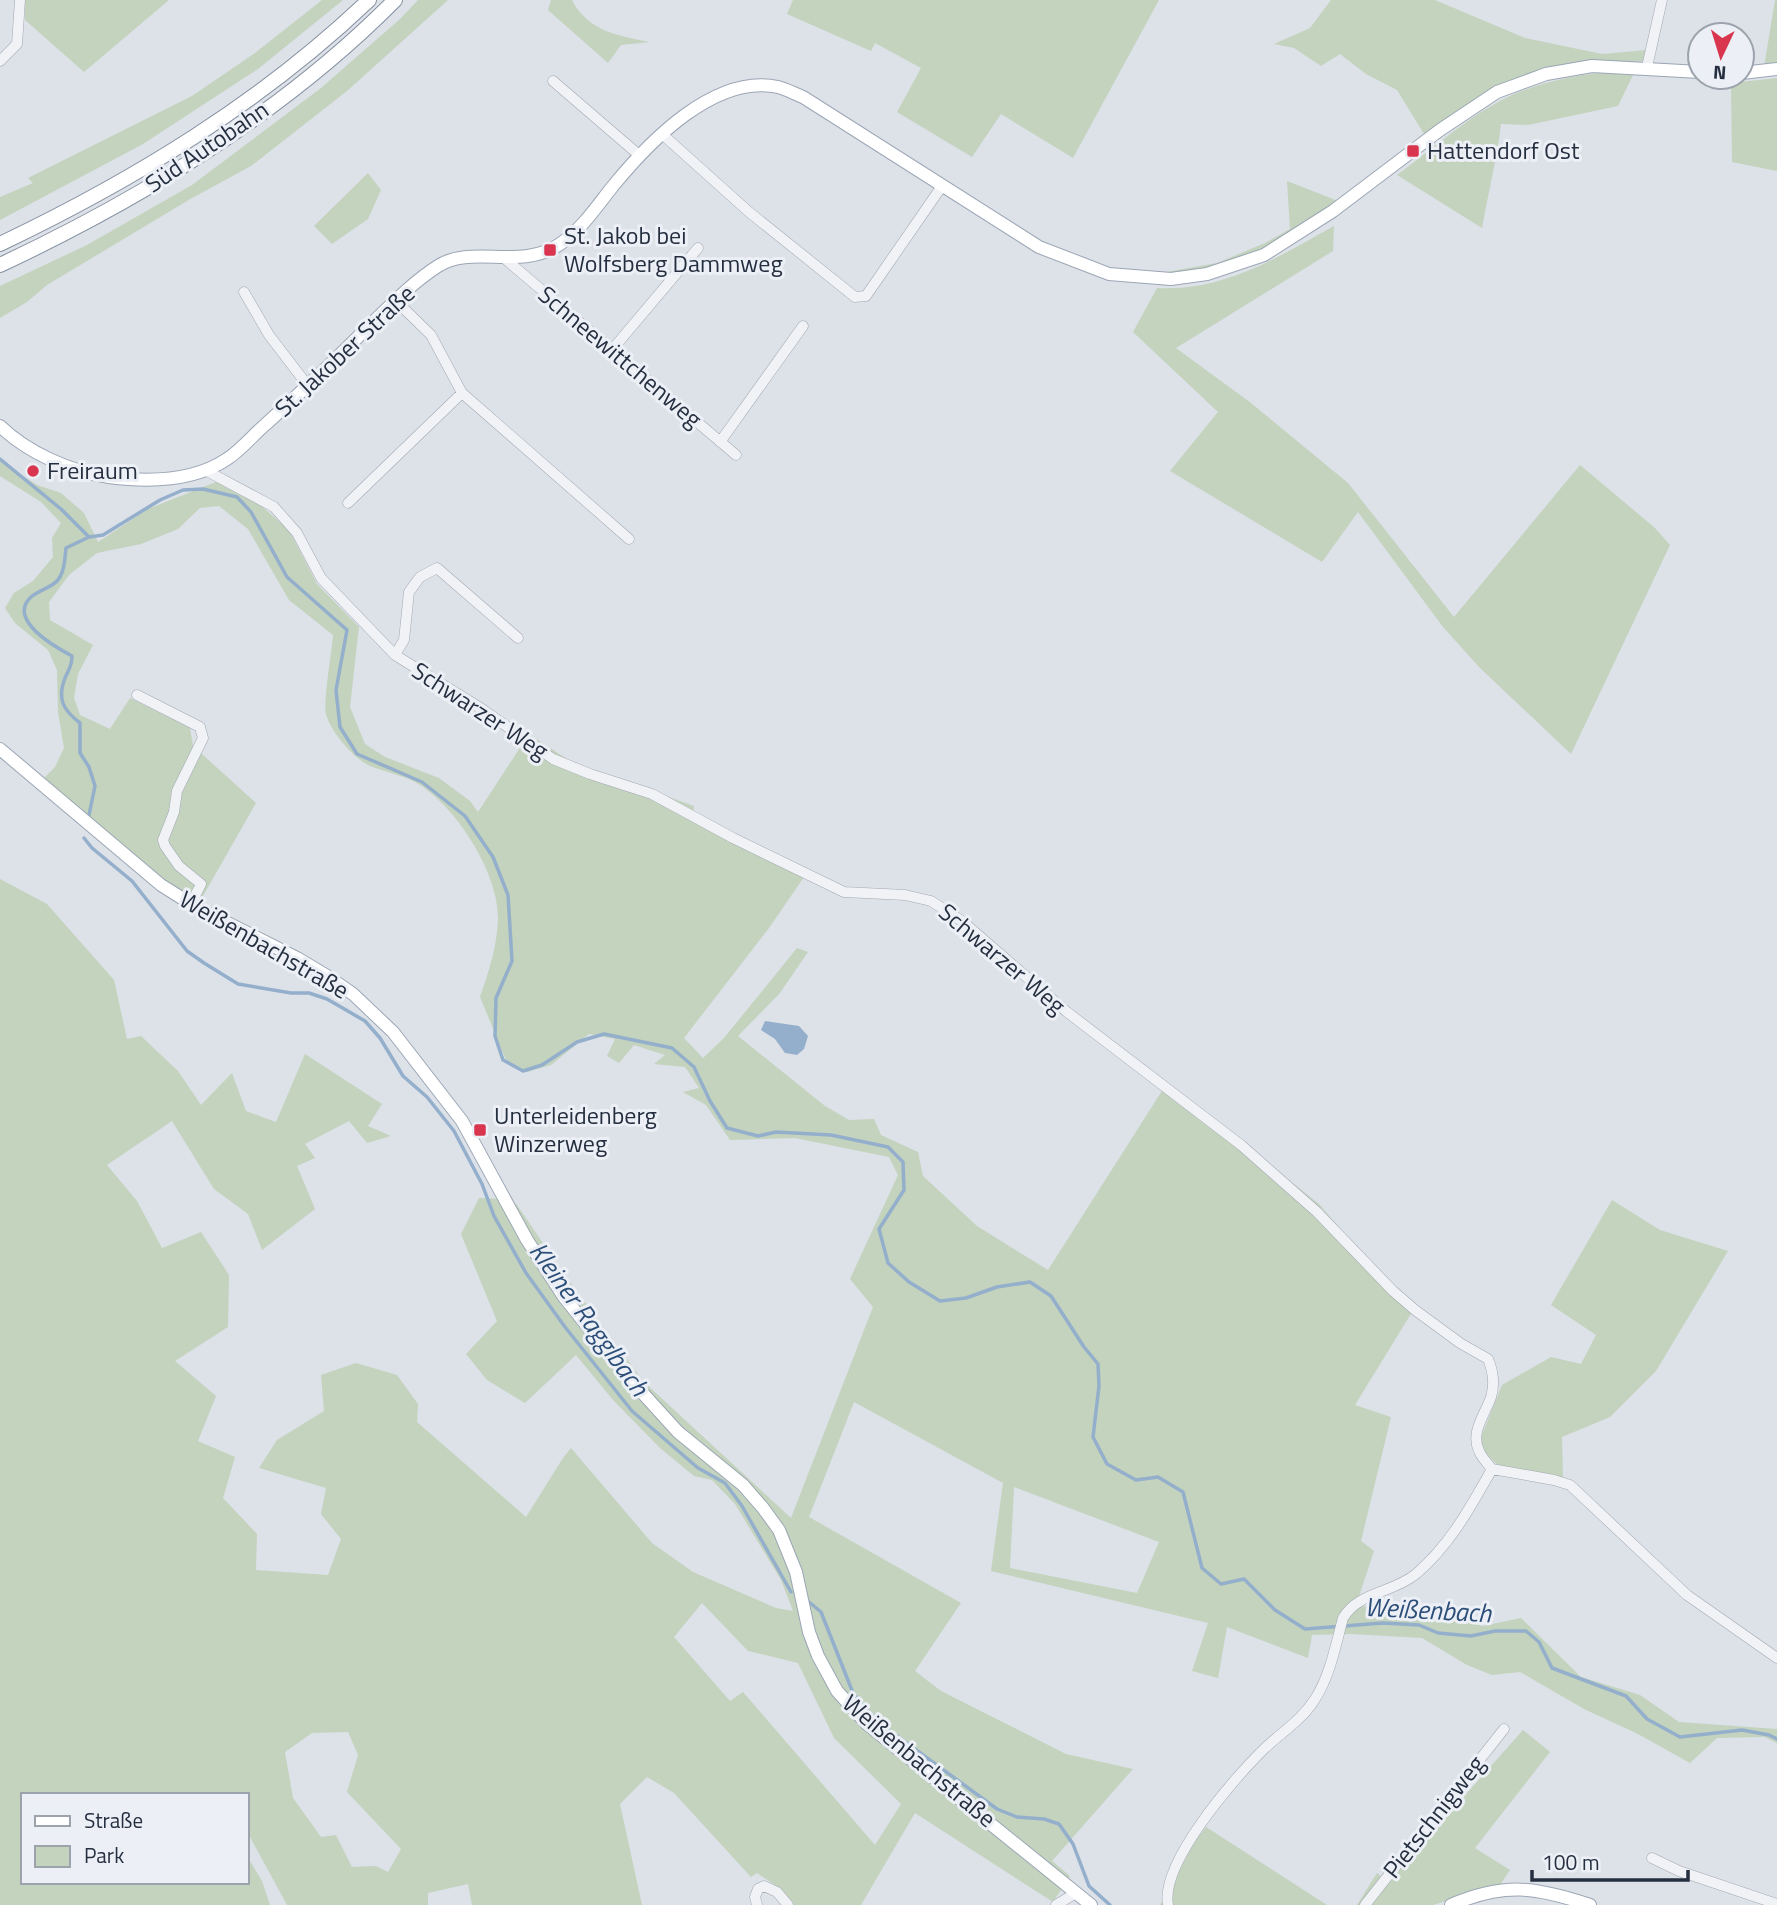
<svg xmlns="http://www.w3.org/2000/svg" width="1777" height="1905" font-family="'Titillium Web',sans-serif">
	<style>
		.green { fill: #c3d3bd; fill-rule: evenodd }
		.water { fill: #94afcc }
		.lines { fill: none; stroke-linecap: round; stroke-linejoin: round }
		.stream { stroke: #94afcc; stroke-width: 3.5 }
		.minor-casing { stroke: #a2a8b2; stroke-width: 11 }
		.major-casing { stroke: #9ba6b5; stroke-width: 14 }
		.highway-casing { stroke: #838fa0; stroke-width: 16 }
		.minor { stroke: #f0f2f6; stroke-width: 10 }
		.major { stroke: #fff; stroke-width: 12 }
		.highway { stroke: #fff; stroke-width: 14 }
		.poi-dot { fill: #da354f; stroke: #ecf0f6; stroke-width: 2.5 }
		.labels { text-anchor: middle; stroke-width: 6; stroke-linejoin: round; paint-order: stroke }
		.street-label { font-size: 24px; fill: #252f40; stroke: #ecf0f6 }
		.poi-label { font-size: 24px; fill: #252f40; stroke: #ecf0f6; text-anchor: start }
		.water-label { font-size: 26px; font-style: italic; fill: #2c4e78; stroke: #ecf0f6 }
	</style>
	<rect width="100%" height="100%" fill="#dde1e8"/>
	<path class="green" d="M25,0H169L84,72L25,20Z
		M322,0H343L258,69L143,144L0,220V197L33,183L28,178L192,96L255,53Z
		M418,0H448L347,91L251,166L192,198L47,285L27,302L0,318V286L87,245L192,185L321,88L400,19Z
		M551,0H572C587,31 619,36 650,42L621,45L608,63L548,10Z
		M793,0H1159L1073,158L1001,114L972,157L897,112L921,68L875,43L871,51L787,14Z
		M1331,0H1435L1525,38L1602,54L1647,50L1645,61L1579,64L1533,74L1424,134L1397,90L1366,74L1340,54L1321,66L1294,48L1274,44L1310,28Z
		M1775,0H1777V64L1764,67Z
		M1599,73L1633,75L1618,106L1528,125L1501,124C1497,159 1488,193 1482,228L1397,175C1435,147 1475,110 1519,92C1545,82 1572,76 1599,73Z
		M1777,78V171L1732,162L1731,83Z
		M368,173L381,190L368,219L332,244L314,226Z
		M1287,181L1338,201L1255,255L1221,266L1165,274L1166,272L1217,263L1265,243L1290,229Z
		M1334,226L1333,251L1176,348L1251,403L1348,483L1454,617L1580,465L1655,528L1670,545L1571,754L1480,668L1443,627L1358,512L1322,562L1170,471L1218,412L1133,332L1157,288C1224,292 1278,257 1334,226Z
		M0,461L37,485L61,493L84,513L98,542L148,509L216,482L251,497L289,530L317,584L359,627L350,707L365,744L385,757L439,778L470,801L478,812L529,734L573,763L694,806L692,820L804,877L769,928L684,1038L703,1058L724,1038L797,948L808,952L780,993L738,1036L825,1106L849,1120L874,1119L881,1135L918,1152L923,1176L977,1226L1048,1270L1167,1083L1319,1204L1412,1312L1355,1405L1391,1417L1361,1541L1374,1551L1355,1608L1366,1606L1420,1609L1483,1626L1521,1618L1581,1677L1640,1695L1679,1722L1777,1729V1743L1764,1737L1717,1738L1690,1763L1638,1734L1584,1709L1520,1672L1492,1675L1467,1665L1422,1638L1351,1634L1312,1635L1308,1658L1227,1627L1218,1678L1192,1671L1208,1623L991,1571L1003,1483L854,1402L809,1517L961,1603L915,1671L941,1691L1066,1754L1133,1769L1052,1861L1070,1876L1053,1902L915,1813L861,1905H794L778,1887L757,1873L751,1877L674,1793L647,1777L620,1804L642,1905H472L468,1884L428,1893V1905H287L249,1835L247,1837V1795H23V1882H247V1856L262,1881L270,1905H0V879L47,904L114,980L127,1039L141,1036L178,1071L201,1105L232,1073L246,1111L276,1122L305,1054L382,1104L368,1126L391,1136L367,1143L349,1121L305,1144L315,1158L297,1166L315,1209L262,1250L248,1214L214,1189L172,1121L107,1165L137,1201L162,1248L201,1232L229,1275L228,1327L175,1361L216,1396L198,1441L235,1457L223,1498L257,1534L256,1570L328,1575L341,1539L321,1514L326,1488L259,1468L277,1440L324,1411L321,1375L356,1363L397,1375L418,1404L417,1422L526,1517L563,1458L571,1448L652,1543L693,1572L776,1608L793,1611L781,1580L735,1504L712,1480L694,1476L660,1448L613,1400L576,1355L525,1403L487,1380L466,1354L497,1321L461,1234L479,1198L509,1199L517,1205L564,1274L644,1382L791,1518L873,1307L850,1279L898,1175L889,1157L795,1138L730,1140L706,1105L683,1092L699,1088L685,1067L654,1064L665,1055L634,1045L619,1063L607,1056L615,1039L589,1034L551,1065L527,1072L506,1060L480,997C489,971 497,947 498,919C499,873 455,804 415,782C402,775 385,772 370,766C354,759 330,731 326,714C323,701 332,651 333,635L289,600L248,529L219,506L200,508L178,529L141,544L97,553L69,575L49,602L50,620L93,645L78,674L74,698L80,715L110,729L130,698L190,728L193,746L256,803L199,903L153,876L43,779L55,767L64,748L58,712L57,670L48,650L15,623L5,608L14,593L33,581L53,557L52,538L61,523L41,502L0,476ZM1014,1487L1159,1542L1137,1593L1010,1568ZM702,1603L748,1651L798,1663L834,1738L901,1804L875,1845L743,1692L730,1701L674,1637ZM348,1732L358,1755L347,1792L401,1849L388,1872L376,1866L352,1867L336,1835L321,1837L293,1798L285,1752L312,1733Z
		M1612,1200L1660,1230L1728,1251L1656,1371L1610,1417L1562,1437L1563,1478L1498,1465L1482,1450L1481,1437L1502,1385L1551,1357L1581,1364L1596,1335L1551,1305Z
		M1523,1730L1550,1752L1475,1848L1510,1870L1500,1885L1433,1905H1357L1377,1873L1388,1882Z
		M1206,1827L1327,1905H1160L1195,1841Z"/>
	<path class="water" d="M765,1021L799,1026L808,1036L804,1049L797,1055L785,1053L775,1039L761,1030Z"/>
	<g class="lines">
		<path class="stream" d="M0,459L61,509L89,537L103,535L160,500L183,490L203,489L237,497L251,512L287,577L347,630L336,690L340,727L357,754L422,782L465,816L493,857L508,895L512,961L496,998L495,1036L503,1060L523,1071L542,1065L577,1042L604,1034L672,1048L694,1067L710,1101L727,1128L758,1136L776,1132L831,1135L888,1147L903,1162L904,1190L879,1229L888,1263L909,1282L940,1301L966,1298L997,1287L1030,1282L1051,1296L1084,1347L1098,1364L1099,1386L1093,1437L1107,1464L1136,1480L1158,1477L1183,1492L1202,1568L1221,1584L1244,1579L1275,1610L1305,1629L1383,1623L1419,1625L1438,1633L1471,1636L1495,1631H1526L1539,1642L1552,1668L1626,1696L1647,1719L1680,1737L1742,1730L1769,1735L1777,1739
			M89,815L95,786L89,767L80,753V723C63,710 57,699 65,678C69,669 72,666 72,656C57,648 6,620 31,597C40,589 56,587 61,575C65,567 65,556 66,548L89,537
			M84,838L92,848L132,881L187,951L204,963L238,984L291,993H309L327,999L365,1021L380,1038L403,1076L427,1097L454,1131L482,1184L494,1216L526,1273L565,1327L632,1411L698,1468L725,1483L742,1506L791,1592
			M809,1602L821,1612L853,1693L865,1708L886,1728L997,1809L1017,1817L1044,1819L1059,1824L1073,1844L1089,1886L1110,1905"/>
		<defs>
			<path id="minor" d="M0,61L17,44L20,0
				M1647,67L1662,0
				M553,81L639,155
				M662,134L749,212L855,297L866,296L942,186
				M504,258L736,455
				M244,292L269,335L308,386
				M396,301L431,335L462,393L629,539
				M611,351L698,248
				M720,442L803,326
				M205,470L274,507L297,533L321,578L395,655L482,709L553,759L590,774L652,794L733,838L844,892L905,895L931,901L962,921L1067,1012L1241,1145L1317,1212L1393,1291L1415,1310L1460,1343L1488,1359C1493,1371 1495,1384 1491,1397C1485,1415 1470,1432 1479,1451C1482,1458 1488,1464 1492,1469
				M348,503L462,393
				M395,655L404,640L409,592L420,577L437,568L518,638
				M137,695L200,727L203,738L177,791L174,812L163,840L165,846L179,866L201,884L191,904
				M1492,1469L1554,1480L1570,1485L1687,1595L1777,1658
				M1652,1858L1679,1871L1777,1904
				M757,1905L755,1897L758,1889L764,1886L777,1892L788,1905
				M1056,1905L1076,1893
				M1168,1905C1160,1863 1235,1777 1265,1748C1282,1732 1302,1720 1315,1699C1330,1676 1336,1644 1343,1618C1358,1592 1393,1593 1416,1574C1450,1545 1470,1508 1492,1469
				M1365,1905L1504,1729"/>
			<path id="major" d="M1742,73L1777,69
				M0,426C28,453 71,472 109,477C147,482 193,482 227,459C241,450 253,435 266,424C299,394 331,364 362,333C386,310 410,284 438,266C472,244 521,271 560,244C582,229 597,206 613,186C649,142 715,73 778,87C786,89 795,94 803,97L1039,247L1109,274L1171,279L1207,274L1264,255L1333,211L1440,130L1497,92L1546,74L1592,66L1700,72
				M0,749L161,885L196,907L297,958L327,976L353,994L393,1032L462,1121L527,1240L564,1297L628,1377L678,1432L743,1485L763,1508L779,1530L796,1572L809,1632L818,1656L837,1691L866,1723L1091,1905
				M1451,1905C1505,1882 1536,1887 1590,1905"/>
			<path id="highway" d="M0,244C134,180 261,103 369,0
				M0,265C143,198 283,113 395,0"/>
		</defs>
		<use href="#minor" class="minor-casing"/>
		<use href="#major" class="major-casing"/>
		<use href="#highway" class="highway-casing"/>
		<use href="#minor" class="minor"/>
		<use href="#major" class="major"/>
		<use href="#highway" class="highway"/>
	</g>
	<g class="poi-dot">
		<rect x="1406" y="144" width="14" height="14" rx="3.5"/>
		<rect x="543" y="243" width="14" height="14" rx="3.5"/>
		<circle cx="33" cy="471" r="7"/>
		<rect x="473" y="1123" width="14" height="14" rx="3.5"/>
	</g>
	<g class="labels">
		<g class="street-label">
			<text transform="translate(207 147) rotate(-34)" y="8">Süd Autobahn</text>
			<text transform="translate(345 351) rotate(-43)" y="8">St. Jakober Straße</text>
			<text transform="translate(620 357) rotate(40)" y="8">Schneewittchenweg</text>
			<text transform="translate(480 711) rotate(33)" y="8">Schwarzer Weg</text>
			<text transform="translate(264 945) rotate(30)" y="8">Weißenbachstraße</text>
			<text transform="translate(1002 959) rotate(40)" y="8">Schwarzer Weg</text>
			<text transform="translate(919 1761) rotate(40)" y="8">Weißenbachstraße</text>
			<text transform="translate(1434 1817) rotate(-52)" y="8">Pietschnigweg</text>
		</g>
		<g class="poi-label">
			<text x="1427" y="159">Hattendorf Ost</text>
			<text x="564" y="244">St. Jakob bei<tspan x="564" dy="28">Wolfsberg Dammweg</tspan></text>
			<text x="47" y="479">Freiraum</text>
			<text x="494" y="1124">Unterleidenberg<tspan x="494" dy="28">Winzerweg</tspan></text>
		</g>
		<g class="water-label">
			<text transform="translate(589 1319) rotate(54)" y="9">Kleiner Ragglbach</text>
			<text transform="translate(1428 1610) rotate(3)" y="9">Weißenbach</text>
		</g>
	</g>
	<rect x="21" y="1793" width="228" height="91" fill="#ecf0f6" stroke="#9ca3ad" stroke-width="2"/>
	<rect x="35" y="1816" width="35" height="10" fill="#ffffff" stroke="#9ca3ad" stroke-width="2"/>
	<text x="84" y="1828" font-size="21" fill="#252f40">Straße</text>
	<rect x="35" y="1846" width="35" height="21" fill="#c3d3bd" stroke="#9ca3ad" stroke-width="2"/>
	<text x="84" y="1863" font-size="21" fill="#252f40">Park</text>
	<g transform="translate(1721 56) rotate(184)"><circle r="33" fill="#ecf0f6" stroke="#9ca3ad" stroke-width="2"/>
	<path d="M0-5L12 26L0 18L-12 26Z" fill="#da354f"/>
	<text y="-10" font-size="19" font-weight="bold" text-anchor="middle" fill="#252f40">N</text>
	</g>
	<path d="M1532 1870v10h156v-10" fill="none" stroke="#252f40" stroke-width="3.5"/>
	<text x="1542" y="1870" font-size="21" fill="#252f40" stroke="#ecf0f6" stroke-width="5" paint-order="stroke">100 m</text>
</svg>
